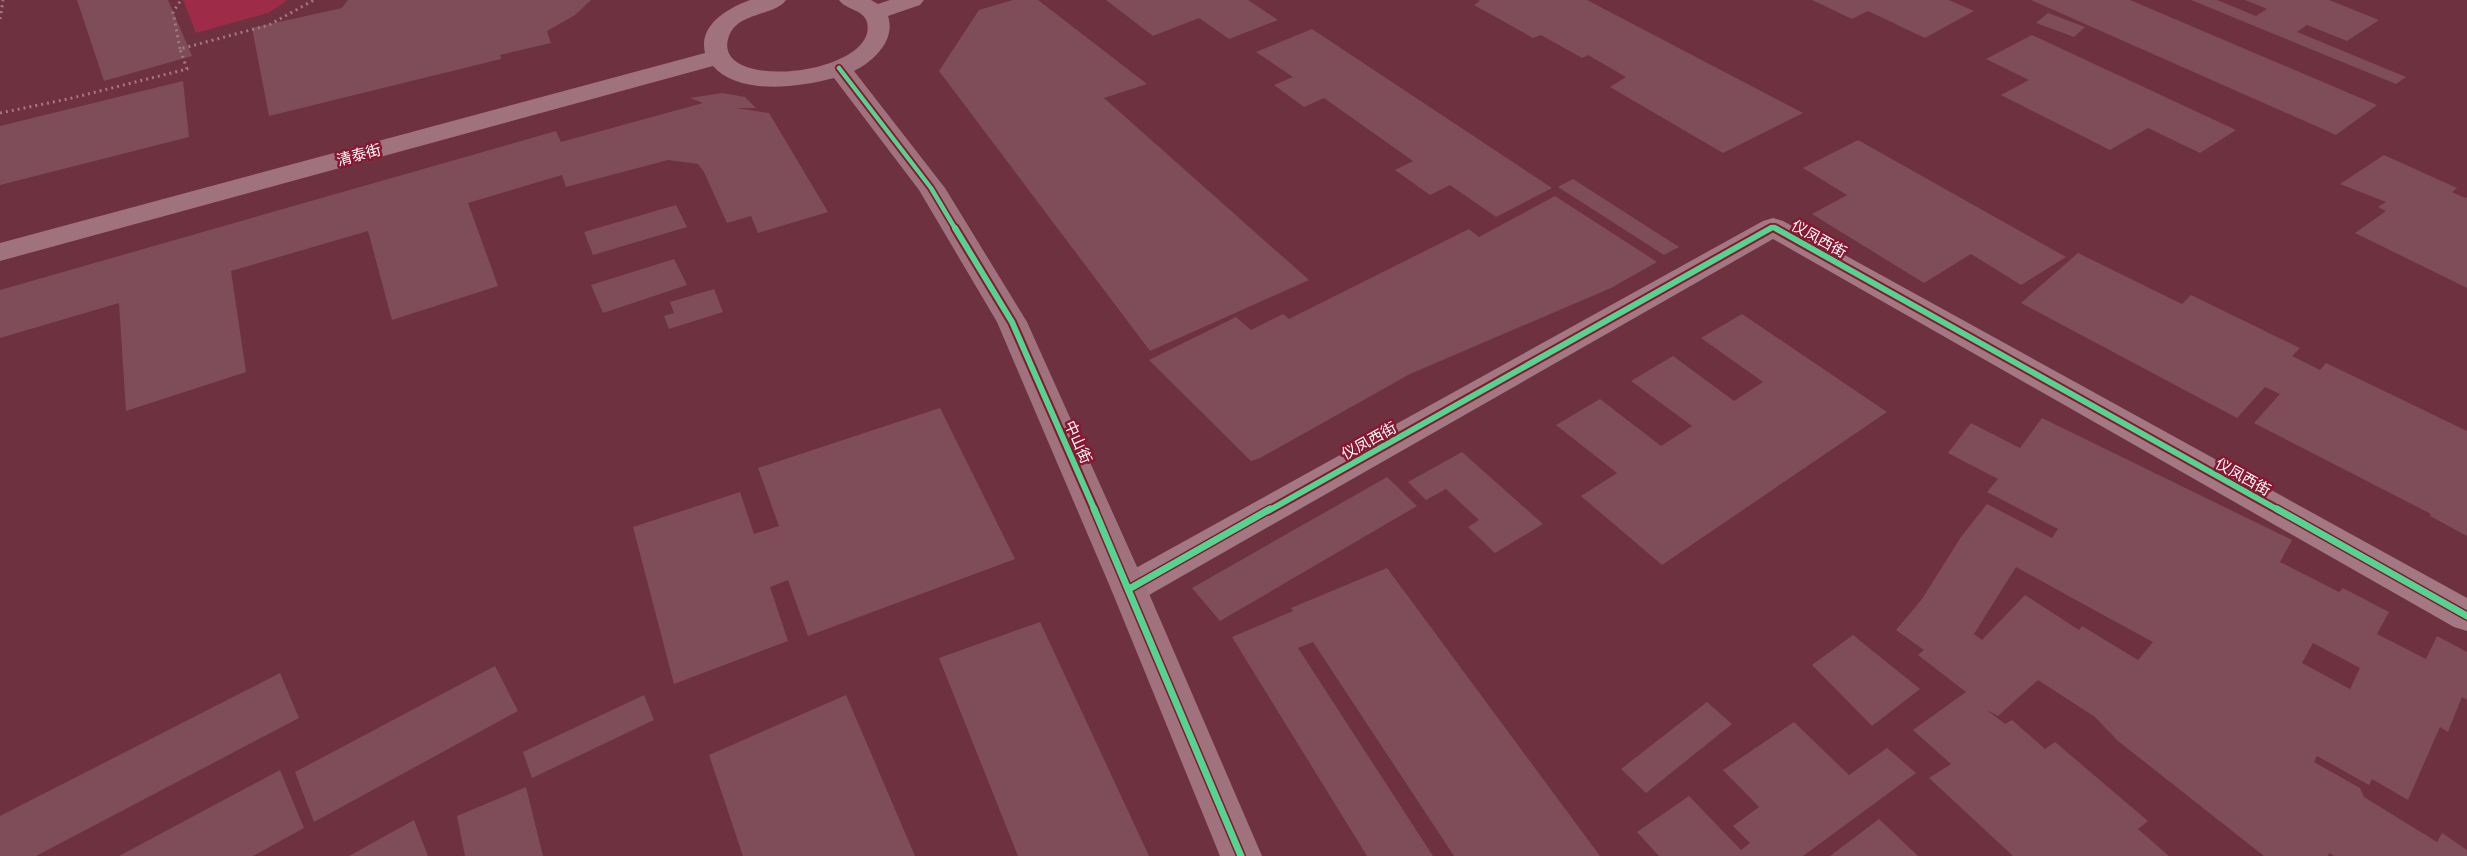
<svg xmlns="http://www.w3.org/2000/svg" width="2467" height="856" font-family="'Public Sans','Noto Sans SC',sans-serif">
	<style>
		.green { fill: #9e2b48 }
		.building { fill: #7e4d59; fill-rule: evenodd }
		.lines { fill: none; stroke-linecap: round; stroke-linejoin: round }
		.path { stroke: #a37882; stroke-width: 3; stroke-dasharray: 2 4; stroke-linecap: butt }
		.street { fill: #a37882; fill-rule: evenodd }
		.secondary { fill: #9f727d; fill-rule: evenodd }
		.cycleway-far2-casing { stroke: #871831; stroke-width: 8 }
		.cycleway-far1-casing { stroke: #871831; stroke-width: 10 }
		.cycleway-casing { stroke: #871831; stroke-width: 10 }
		.cycleway-far2 { stroke: #53d58f; stroke-width: 4.5 }
		.cycleway-far1 { stroke: #53d58f; stroke-width: 6 }
		.cycleway { stroke: #53d58f; stroke-width: 7 }
		.labels { text-anchor: middle; stroke-width: 5; stroke-linejoin: round; paint-order: stroke }
		.street-label { font-size: 15px; fill: #fff; stroke: #871831 }
	</style>
	<rect width="100%" height="100%" fill="#6e313f"/>
	<path class="green" d="M183,0H288L268,13L196,33Z"/>
	<path class="building" d="M77,0H168L192,56L104,81Z
		M348,0H591L575,15L547,31L551,43L500,55L501,59L269,116L252,28L342,8Z
		M1013,0H1038L1147,84L1104,98L1309,280L1150,351L939,71L979,10Z
		M1106,0H1248L1278,20L1229,39L1199,18L1153,36Z
		M1478,0H1587L1803,113L1723,153L1610,87L1626,77L1588,55L1582,58L1541,35L1533,38L1474,5L1480,1Z
		M1812,0H1949L1974,11L1925,38L1868,11L1852,19Z
		M2031,0H2130L2377,105L2336,135Z
		M2191,0H2217L2256,16L2267,9L2245,0H2329L2379,20L2347,41L2307,25L2297,32L2406,77L2396,84Z
		M2048,13L2085,27L2074,37L2036,23Z
		M1312,29L1552,188L1496,217L1450,185L1430,195L1395,170L1413,161L1324,98L1304,107L1274,85L1293,77L1256,52Z
		M2032,35L2236,130L2200,153L2148,128L2110,150L2001,95L2029,80L1986,59Z
		M183,81L189,137L0,185V126Z
		M722,93L745,97L756,108H736L769,113L828,212L758,233L751,216L727,223L704,172L698,164L668,160L566,187L562,175L468,203L498,286L392,320L368,231L231,271L246,372L126,411L119,303L0,338V290L556,131L561,142L703,103L690,98Z
		M1858,140L2066,257L2021,285L1971,254L1924,283L1812,214L1847,195L1803,168Z
		M2384,155L2457,188L2452,192L2465,198L2467,197V288L2355,233L2386,211L2378,207L2386,202L2340,184Z
		M1573,179L1679,247L1664,255L1558,187Z
		M1555,196L1657,262L1611,288L1410,374L1260,458L1251,461L1149,360L1236,317L1251,330L1283,314L1289,319L1469,229L1479,237Z
		M676,205L687,227L593,255L584,232Z
		M2078,253L2182,304L2191,295L2300,348L2292,356L2320,370L2326,363L2467,431V536L2430,516L2431,514L2254,423L2280,394L2265,387L2237,418L2021,303Z
		M674,259L687,285L603,313L591,285Z
		M714,289L723,312L669,329L664,316L674,313L670,302Z
		M1742,314L1887,412L1662,565L1581,496L1617,473L1556,425L1600,399L1661,446L1692,426L1631,381L1673,356L1734,401L1763,382L1701,338Z
		M940,408L1015,559L808,636L788,580L770,587L788,641L674,684L633,527L740,492L754,534L779,526L758,468Z
		M2042,418L2292,540L2280,562L2339,592L2343,588L2389,612L2377,634L2426,659L2437,636L2467,652V700L2462,697L2448,732L2440,727L2408,800L2372,779L2369,785L2317,756L2314,762L2360,788L2364,797L2437,842L2442,833L2467,850V856H2334L2329,853L2328,856H2264L2118,741L2095,717L2038,680L1998,716L1987,710L2005,724L2012,720L2045,749L2055,742L2148,821L2138,829L2169,856H2013L1929,778L1951,764L1913,730L1966,692L1918,655L1924,650L1896,630L1922,599L1961,537L1987,504L2052,538L2058,529L1987,492L1998,479L1948,453L1971,423L2020,448ZM2016,567L2094,610L2153,642L2138,660L2082,626L2079,630L2025,595L1982,640L1974,634ZM2313,643L2360,668L2350,689L2302,663Z
		M1462,452L1543,524L1495,553L1468,527L1479,520L1446,489L1426,500L1408,482Z
		M1387,477L1417,506L1220,621L1192,588Z
		M1387,568L1600,856H1454L1313,642L1298,648L1433,856H1367L1232,637L1293,611L1291,608Z
		M1040,622L1149,856H1018L939,658Z
		M1853,635L1920,689L1872,726L1812,665Z
		M495,666L518,711L314,822L295,772Z
		M280,673L299,718L36,856H0V816Z
		M644,695L654,720L532,778L523,752Z
		M846,695L915,856H743L709,755Z
		M1707,702L1732,724L1646,793L1621,769Z
		M1794,722L1849,775L1887,748L1916,773L1803,856H1659L1637,832L1689,796L1741,850L1750,843L1733,826L1759,807L1723,770Z
		M280,770L304,828L253,856H119Z
		M526,787L543,856H465L457,816Z
		M1879,819L1918,856H1830Z
		M414,820L428,856H349Z"/>
	<g class="lines">
		<path class="path" d="M0,19L3,0
			M180,49L173,12L181,0
			M0,113L68,99L187,69L180,49L269,25L314,0"/>
		<path class="street" d="M1773,218L1783,221L2467,598V631L2454,627L1773,239L1142,599L1129,604L1116,599L1111,589L1116,579L1763,221Z"/>
		<path class="secondary" d="M750,0H786C775,16 738,12 729,36C708,94 880,75 867,22C863,9 846,10 839,0H871L878,4L890,0H924L920,5L888,16C896,40 874,61 854,71L945,188L1027,322L1147,589L1262,856H1220L1111,589L997,322L919,190L834,78C800,87 739,96 713,66L0,261V243L705,53C698,25 728,8 750,0Z"/>
		<defs>
			<path id="cycleway-far2" d="M839,68L931,188L956,230
				M1768,230L1773,227L1778,230"/>
			<path id="cycleway-far1" d="M955,228L1012,322L1095,511
				M1775,228L2280,511
				M1268,511L1771,228"/>
			<path id="cycleway" d="M1094,509L1241,856
				M2277,509L2467,616
				M1129,589L1270,509"/>
		</defs>
		<use href="#cycleway-far2" class="cycleway-far2-casing"/>
		<use href="#cycleway-far1" class="cycleway-far1-casing"/>
		<use href="#cycleway" class="cycleway-casing"/>
		<use href="#cycleway-far2" class="cycleway-far2"/>
		<use href="#cycleway-far1" class="cycleway-far1"/>
		<use href="#cycleway" class="cycleway"/>
	</g>
	<g class="labels">
		<g class="street-label">
			<text transform="translate(359 155) rotate(-15)" y="5">清泰街</text>
			<text transform="translate(1819 239) rotate(29)" y="5">仪凤西街</text>
			<text transform="translate(1369 441) rotate(-29)" y="5">仪凤西街</text>
			<text transform="translate(1078 442) rotate(66)" y="5">中山街</text>
			<text transform="translate(2243 477) rotate(29)" y="5">仪凤西街</text>
		</g>
	</g>
</svg>
